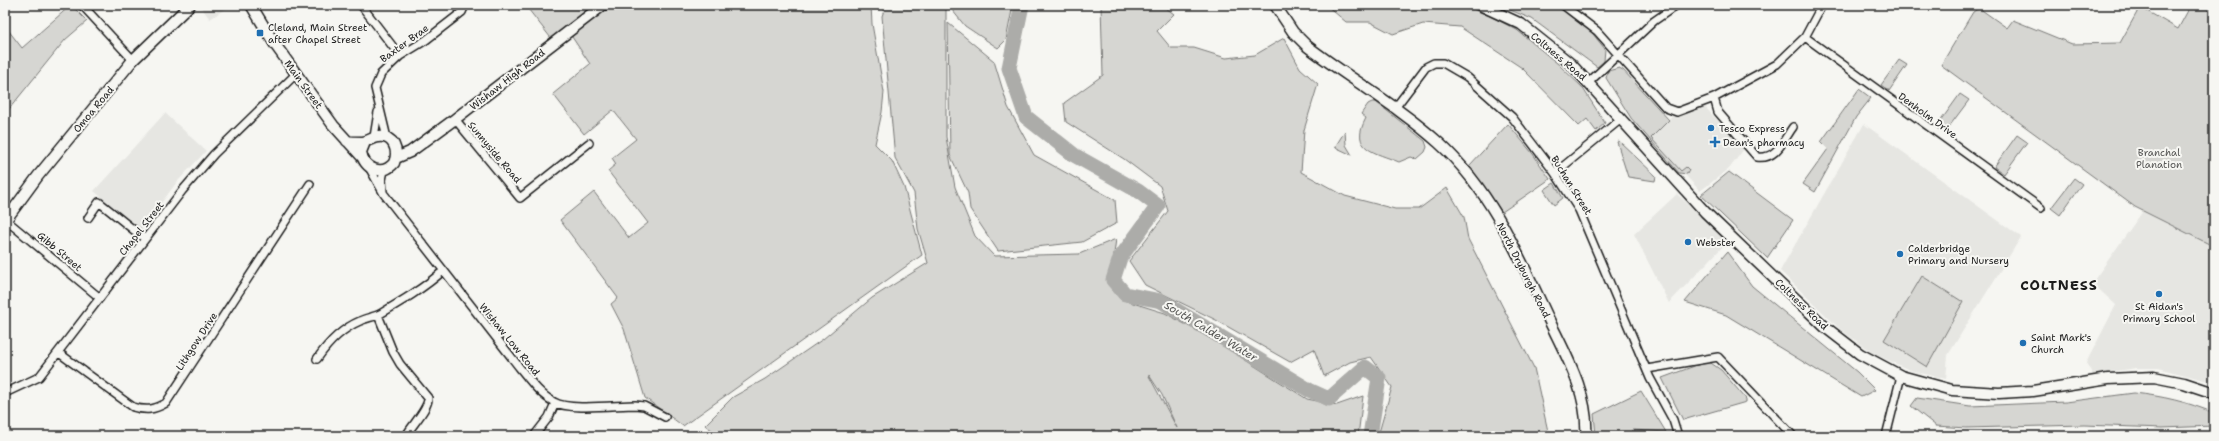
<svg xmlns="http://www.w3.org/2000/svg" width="2219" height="441" font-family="'Shantell Sans',sans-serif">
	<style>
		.built { fill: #e6e6e2 }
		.green { fill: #d6d6d2; stroke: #797977; fill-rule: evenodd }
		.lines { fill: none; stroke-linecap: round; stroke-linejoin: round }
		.river { stroke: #acaca9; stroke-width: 15 }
		.street-casing { stroke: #1c1c1c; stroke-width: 10 }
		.secondary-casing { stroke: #1c1c1c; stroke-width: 13 }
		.street { stroke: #f6f6f2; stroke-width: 7 }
		.secondary { stroke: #f6f6f2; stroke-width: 10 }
		.poi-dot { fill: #1f6fb2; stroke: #f6f6f2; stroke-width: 1.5 }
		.labels { text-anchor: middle; stroke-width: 4; stroke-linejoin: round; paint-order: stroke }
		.poi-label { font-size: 10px; fill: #1c1c1c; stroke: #f6f6f2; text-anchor: start }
		.street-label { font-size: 10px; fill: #1c1c1c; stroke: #f6f6f2 }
		.park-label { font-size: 10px; fill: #545453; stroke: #f6f6f2 }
		.water-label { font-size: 11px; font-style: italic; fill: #565654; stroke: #f6f6f2 }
		.district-label { font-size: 14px; font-weight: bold; letter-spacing: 1px; fill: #1c1c1c; stroke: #f6f6f2 }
	</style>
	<rect width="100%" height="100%" fill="#f6f6f2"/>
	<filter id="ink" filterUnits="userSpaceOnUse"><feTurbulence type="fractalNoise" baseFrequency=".025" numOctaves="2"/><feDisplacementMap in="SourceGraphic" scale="8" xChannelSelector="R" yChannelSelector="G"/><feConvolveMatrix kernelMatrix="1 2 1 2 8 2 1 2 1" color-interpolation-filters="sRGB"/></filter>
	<g filter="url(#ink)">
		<path class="built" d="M199,5H231L210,19Z
			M1705,107L1744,149L1729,169L1700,191L1651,138L1671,117Z
			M165,113L206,151L177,182L141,230L94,191Z
			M1864,124L2021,237L1948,355L1946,379L1912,371L1874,354L1841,330L1780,271Z
			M1677,194L1728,241L1669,303L1634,234Z
			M2143,211L2214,247V377L2212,382L2158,368H2136L2093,375L2086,363L2116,305L2092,283Z"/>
		<path class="green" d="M71,5L87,21L65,40L5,114V26L22,48Z
			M525,5H871L872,24L884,92L882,112L875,144L892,161L904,187L922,255L683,426L645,398L624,329L611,304L618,298L560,220L594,192L629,238L648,223L608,171L616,164L612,158L636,139L613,110L584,134L553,94L590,64L568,31L554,42Z
			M886,5H946V137L955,187L975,236L994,256L1079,254L1116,239L1110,283L1120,299L1165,313L1215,341L1307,399L1337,405L1363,396L1358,436H720L705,425L733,397L765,379L823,339L872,298L928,263L918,229L914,193L895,158L882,16ZM1149,375L1162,395L1177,428L1149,376Z
			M948,5H1013L1006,40L998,48L965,26Z
			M1101,5H1162L1174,14L1157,31L1171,48H1194L1226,58L1255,55L1284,38L1300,68L1318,84L1304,130L1301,172L1345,196L1395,209H1419L1447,188L1464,217L1468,239L1534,368L1549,436H1378L1392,387L1371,357L1350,362L1324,376L1314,349L1290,362L1216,320L1145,285L1129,261L1168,211L1160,186L1124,159L1066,122L1064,103L1103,75Z
			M1326,5H1462L1490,16L1517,30L1558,64L1582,87L1605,123L1596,131L1587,119L1579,126L1522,68L1460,27L1423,24L1393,34L1370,22H1346Z
			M1498,5H1556L1589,29L1605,49L1604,61L1597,67L1532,19Z
			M2191,5H2214L2213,246L2135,207L1941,65L1973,12L1979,8L2007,28L2013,20L2072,44L2120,43L2140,7L2178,29Z
			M948,23L994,61L1008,107L1034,155L1115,200L1117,223L1082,242L998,251L970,209L968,193L950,155Z
			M1899,60L1907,65L1889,91L1881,85Z
			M1619,68L1623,70L1669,120L1651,138L1681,171L1686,167L1689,170L1687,174L1679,173L1631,118L1606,78L1608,71Z
			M1859,89L1871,98L1856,117L1815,192L1803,184L1828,149L1821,142Z
			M1960,94L1969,100L1945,132L1937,126Z
			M1372,102H1376L1425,141L1427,147L1425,152L1417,159L1411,157L1399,162C1375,152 1349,150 1366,118L1361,114L1368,104Z
			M1508,124L1533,154L1550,179L1502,212L1469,166Z
			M1345,131L1346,145L1352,155L1335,147Z
			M2017,135L2027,142L2004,174L1994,167Z
			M1619,141L1656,176L1655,181L1628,177L1617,142Z
			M1729,172L1793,220L1767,258L1701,195Z
			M2074,178L2082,184L2060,215L2051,208Z
			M1554,183L1563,198L1554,205L1544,190Z
			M1727,252L1752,286L1857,372L1875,390L1861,397L1726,315L1685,302Z
			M1922,276L1963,302L1927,367L1884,340Z
			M1708,361L1721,370L1746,399V402L1683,420L1662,378Z
			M1641,391L1666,432L1633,430L1627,436H1596L1594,414Z
			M2134,393C2162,396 2188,402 2214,413V426L2162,428L2084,425L1966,428L1936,426L1911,406L1917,398L1970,406L2066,402Z"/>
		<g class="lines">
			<path class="river" d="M1022,5L1009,68L1026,117L1074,155L1138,191L1158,206L1120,258L1113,280L1125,294L1161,301L1309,390L1329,399L1365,367L1379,378L1370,436"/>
			<defs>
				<path id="street" d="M82,5L133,60
					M361,5L400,56
					M1563,5L1597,31L1666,108L1677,112L1714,98L1777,64L1805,37L1822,5
					M1805,37L2041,208
					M1589,82L1654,21L1677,5
					M1714,98L1718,112L1757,157C1776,160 1783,141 1793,127
					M1395,108L1426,67L1434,63H1443L1467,77L1512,117L1555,173L1579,210L1650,378L1673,420L1678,436
					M455,119L520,198L589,143
					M374,137L378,112
					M387,138L375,88L381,74L400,56L426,40L462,12L465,5
					M369,167L384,194L519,367C529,379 539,394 554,402C569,411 616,405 635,405L644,406L665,417
					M1555,173L1621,119
					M383,192L382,180L384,170
					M88,218L99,202L145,239
					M6,220L100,298
					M378,315L393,352L400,364L428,398C429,408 411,426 406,436
					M59,353L133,407C146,411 154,410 166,403L310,184
					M317,359C328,343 341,329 360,321C366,318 374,317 380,314C402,301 424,288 443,271
					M1647,369L1718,357L1793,436
					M5,393L39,377L182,191L214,154L296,74
					M534,436L549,417L555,403
					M1886,436L1901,376"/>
				<path id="secondary" d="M251,5L274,43L333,125L362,157
					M1275,5L1293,32L1307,46C1350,79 1398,106 1439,143C1492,191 1520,258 1550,322C1567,357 1589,396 1586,436
					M1480,5L1521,24L1571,64L1705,212L1825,327L1860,354L1901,376L1952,390L1999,393L2033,391L2108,379L2154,377L2184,383L2214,393
					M347,141C352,142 358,142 363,142C369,141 373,137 378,137C394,135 399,151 394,163C382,177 364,169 361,152L365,142
					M396,158L410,152L455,119L603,5
					M5,221L38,176L133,60L190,5"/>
			</defs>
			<use href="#street" class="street-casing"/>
			<use href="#secondary" class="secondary-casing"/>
			<use href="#street" class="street"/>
			<use href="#secondary" class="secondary"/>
		</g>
	</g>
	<g class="poi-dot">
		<rect x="256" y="29" width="8" height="8" rx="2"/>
		<circle cx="1711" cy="128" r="4"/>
		<path d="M1713 136h4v4h4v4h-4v4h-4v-4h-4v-4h4z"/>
		<circle cx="1688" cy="242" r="4"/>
		<circle cx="1900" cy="254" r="4"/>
		<circle cx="2159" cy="294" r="4"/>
		<circle cx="2023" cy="343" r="4"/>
	</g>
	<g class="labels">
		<g class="poi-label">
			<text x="268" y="31">Cleland, Main Street<tspan x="268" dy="12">after Chapel Street</tspan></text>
			<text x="1719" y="132">Tesco Express</text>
			<text x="1723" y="146">Dean's pharmacy</text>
			<text x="1696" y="246">Webster</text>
			<text x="1908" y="252">Calderbridge<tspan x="1908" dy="12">Primary and Nursery</tspan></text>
			<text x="2159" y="310" text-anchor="middle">St Aidan's<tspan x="2159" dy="12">Primary School</tspan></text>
			<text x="2031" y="341">Saint Mark's<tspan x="2031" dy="12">Church</tspan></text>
		</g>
		<g class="street-label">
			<text transform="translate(404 43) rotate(-36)" y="4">Baxter Brae</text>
			<text transform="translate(1559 56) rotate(40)" y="4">Coltness Road</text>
			<text transform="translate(507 79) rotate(-38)" y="4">Wishaw High Road</text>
			<text transform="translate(304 84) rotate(54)" y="4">Main Street</text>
			<text transform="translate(93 109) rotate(-50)" y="4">Omoa Road</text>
			<text transform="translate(1928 115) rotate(36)" y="4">Denholm Drive</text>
			<text transform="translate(495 152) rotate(50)" y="4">Sunnyside Road</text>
			<text transform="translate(1572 185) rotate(58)" y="4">Buchan Street</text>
			<text transform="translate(141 228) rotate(-52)" y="4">Chapel Street</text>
			<text transform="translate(60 251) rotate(40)" y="4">Gibb Street</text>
			<text transform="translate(1524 270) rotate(63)" y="4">North Dryburgh Road</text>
			<text transform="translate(1802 304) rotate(44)" y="4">Coltness Road</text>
			<text transform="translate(510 339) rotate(51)" y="4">Wishaw Low Road</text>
			<text transform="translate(196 341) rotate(-57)" y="4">Lithgow Drive</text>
		</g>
		<g class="park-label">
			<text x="2159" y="156">Branchal<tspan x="2159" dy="12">Planation</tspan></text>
		</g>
		<g class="water-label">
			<text transform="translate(1211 331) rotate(31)" y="4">South Calder Water</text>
		</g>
		<g class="district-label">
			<text x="2059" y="290">COLTNESS</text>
		</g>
	</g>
	<rect width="2219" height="441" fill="none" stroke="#f6f6f2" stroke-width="20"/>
	<rect x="10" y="10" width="2199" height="421" fill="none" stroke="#1c1c1c" stroke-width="1.5" filter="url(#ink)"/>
</svg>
